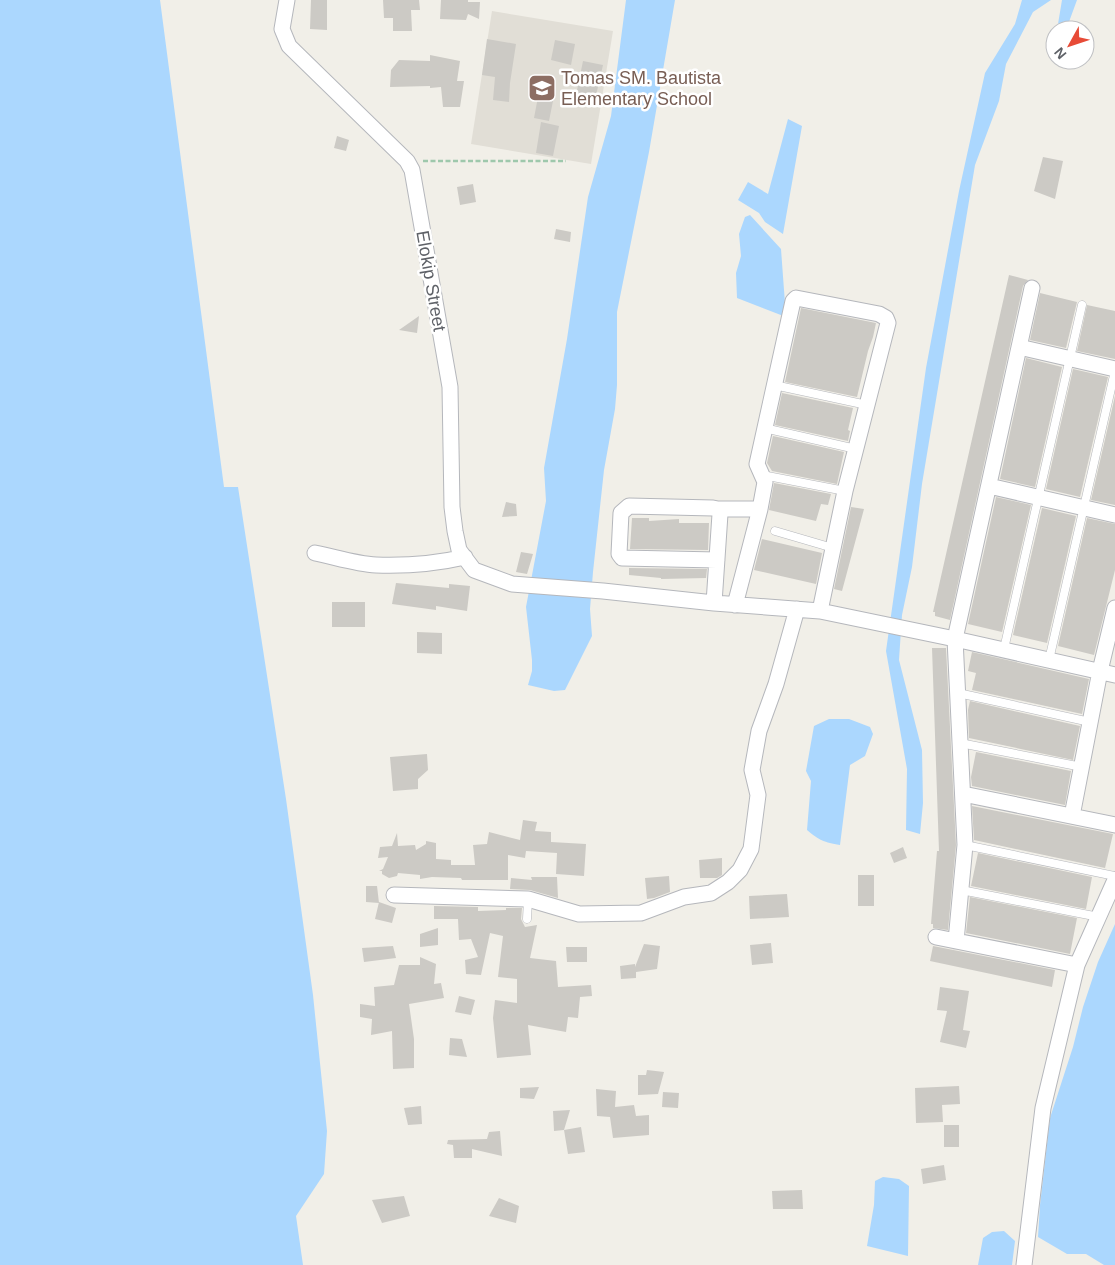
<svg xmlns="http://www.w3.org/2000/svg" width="1115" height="1265" font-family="Arial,sans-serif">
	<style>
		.education { fill: #e1ded6 }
		.water { fill: #abd7fe }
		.building { fill: #cccac5 }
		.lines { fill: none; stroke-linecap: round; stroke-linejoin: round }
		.service-casing { stroke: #b5b7bc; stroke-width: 9 }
		.minor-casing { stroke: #b5b7bc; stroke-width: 17 }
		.path { stroke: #9ec8ac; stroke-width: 2.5; stroke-dasharray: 5 2.5; stroke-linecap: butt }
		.service { stroke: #fff; stroke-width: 8 }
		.minor { stroke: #fff; stroke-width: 15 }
		.labels { text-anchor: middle; stroke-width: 5; stroke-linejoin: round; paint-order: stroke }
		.education-label { font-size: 18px; fill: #785e54; stroke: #fff; text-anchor: start }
		.street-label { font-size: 18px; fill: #5f6268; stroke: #fff }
	</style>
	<rect width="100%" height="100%" fill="#f1efe8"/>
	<path class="education" d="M492,11L613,31L591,164L471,144Z"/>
	<path class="water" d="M0,0H160L224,487H238L286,799L313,995L327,1131L324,1174L296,1216L303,1265H0Z
		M626,0H675L649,152L617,312V385L615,409L604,470L593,572L590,609L592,636L565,690L554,691L528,685L532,671V660L526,607L546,501L544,468L567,339L588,197L611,116Z
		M1022,0H1051L1033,12L1006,64L999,101L975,165L922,484L912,567L902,615L899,660L922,750L923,803L920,834L906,830L907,769L886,651L926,368L959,191L985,73L1015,24Z
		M1062,0H1077L1066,30H1057Z
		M788,119L802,126L783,234L765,222L759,213L738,200L748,182L768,194Z
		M750,215L781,249L786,317L737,298L736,273L741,256L739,234L745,217Z
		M829,719H849L870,727L873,734L865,756L850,765L840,845C824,842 820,841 807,830L811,781L806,771L814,726Z
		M1115,924V1265H1104L1086,1254H1067L1038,1237L1040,1205L1050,1118L1073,1047L1083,1007L1098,962Z
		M883,1177L899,1179L909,1186L908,1256L867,1246L874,1205L875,1181Z
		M1004,1231L1015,1241L1012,1265H978L983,1238L992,1232Z"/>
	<path class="building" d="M311,0H327V30L310,29Z
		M383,0H419L420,10H411L412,31H393V18H384Z
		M441,0H468V2H480L479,19L468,14L466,20L440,19Z
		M487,39L516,44L510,83L509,102L493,100L495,77L482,75Z
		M555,40L575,44L571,65L551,60Z
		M430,55L460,61L457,81H464L460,107H443L441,87L430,88V86L390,87L391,70L399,60L430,61Z
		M583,61L603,65L594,104L575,100Z
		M538,97L553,101L549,121L534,118Z
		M541,122L559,126L553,156L536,153Z
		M337,136L349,140L346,151L334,148Z
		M1043,157L1063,161L1055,199L1034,191Z
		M473,184L476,202L460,205L457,187Z
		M556,229L571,232L570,242L554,239Z
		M1009,275L1028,280L1023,286L950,620L935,616V612H933Z
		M1040,293L1077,302L1066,348L1030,340Z
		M1087,305L1115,311V359L1077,351Z
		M801,308L876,323L873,337L868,351L857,397L785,382Z
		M419,316L417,333L399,330Z
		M1026,358L1062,367L1035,487L1000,479Z
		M1073,369L1108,377L1080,497L1046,489Z
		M782,393L853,408L848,430L850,431L848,441L775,425Z
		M1115,396V505L1091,500Z
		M773,436L844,452L837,484L772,471L767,463Z
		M774,483L831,494L828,505L821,504L816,521L769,510Z
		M996,497L1031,505L1002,632L968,624Z
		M506,502L516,504L517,516L502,517Z
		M851,507L864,509L842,591L834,589Z
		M1042,508L1076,516L1047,643L1013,635Z
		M632,518H649V521L679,519V523H709L708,550L630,549Z
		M1087,518L1115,524V570L1094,655L1058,646Z
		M762,539L822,553L816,584L754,570Z
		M521,552L533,554L527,574L516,572Z
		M629,568L707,569L706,578L661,579V578L629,575Z
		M396,583L449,588V584L470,586L467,611L436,606V610L392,604Z
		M332,602H365V627H332Z
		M417,632L442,633V654L417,653Z
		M932,648H946L956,845L948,930L933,928V924H931L937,851H939Z
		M972,652L1089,679L1082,714L972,690L976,673L968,671Z
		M970,701L1080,726L1073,760L969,738L968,710Z
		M976,752L1071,771L1065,805L972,786L971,777Z
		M427,754L428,770L418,779V789L393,791L390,757Z
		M972,806L1113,834L1105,868L974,840Z
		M523,820L537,822L535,831L551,832V842L586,844L584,876L556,874L557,853L526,851L525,858L508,855V880H462L461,878L432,877L420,879V875L398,873L397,876L389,878L382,874V871H379L383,869L388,857L378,858L380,847L392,846L397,833L398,846L415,845L416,850L426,844V841L436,843V859L451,860V865H475L473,845L487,844L489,832L520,840Z
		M903,847L907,858L894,863L890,853Z
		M978,853L1092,877L1086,909L971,886Z
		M722,858V875L717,878H700L699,860Z
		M858,875H874V906H858Z
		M669,876L670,892L654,898L647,899L645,878Z
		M531,877H557L558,898L530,890L510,889L511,878L532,880Z
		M366,886H377L379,903L366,902Z
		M787,894L789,917L750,919L749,896Z
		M970,897L1077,918L1070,954L966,933Z
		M379,902L396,908L392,923L375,919Z
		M434,906L478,907V911L506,910V908H522L521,919L525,927L537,925L530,958L556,961L558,987L591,985L592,996L580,997L578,1018L568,1017L566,1032L528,1025L531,1055L497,1058L493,1018L495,1000L517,1003V979L498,977L503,936L490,933L481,975L466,974L465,960L478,957L471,939L459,940L458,919H434Z
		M438,928V945L420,947V934Z
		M771,943L773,963L752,965L750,945Z
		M644,944L660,946L657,969L636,972V978L621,979L620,966L635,964V967Z
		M393,946L396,958L364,962L362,948Z
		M933,946L1055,970L1052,987L930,961Z
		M566,947H587V962H567Z
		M420,957L436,964L434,984L441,983L444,998L409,1004L414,1039V1068L393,1069L392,1031L371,1035L372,1019L360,1017V1004L375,1006L374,987L394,985L399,965H420Z
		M940,987L969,991L963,1030L970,1031L966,1048L940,1042L947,1011L937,1010Z
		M459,996L475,1000L471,1015L455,1012Z
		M450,1038L462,1039L467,1057L449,1055Z
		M647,1070L664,1072L658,1094L638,1095V1075H646Z
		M959,1086L960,1104L942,1105L943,1122L916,1123L915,1088Z
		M539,1087L534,1099L520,1098V1088Z
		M596,1089L616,1091L615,1107L634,1105L636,1116L649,1115V1135L613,1138L610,1117L597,1116Z
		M663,1092L679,1093L678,1108L662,1107Z
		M421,1106L422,1124L408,1125L404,1108Z
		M570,1110L564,1130L554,1131L553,1111Z
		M944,1125H959V1147H944Z
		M581,1127L585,1152L568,1154L564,1130Z
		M500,1131L502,1156L472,1149V1158H454L453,1145L447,1144L448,1140L487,1139L489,1132Z
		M944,1165L946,1180L923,1184L921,1169Z
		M802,1190L803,1209H773L772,1191Z
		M404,1196L410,1216L382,1223L372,1200Z
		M499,1198L519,1206L516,1223L489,1216Z"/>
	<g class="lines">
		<defs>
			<path id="service" d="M774,385L867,405
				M764,428L856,449
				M762,475L845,491
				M775,531L833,548
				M1004,649L1082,305
				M1049,660L1115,371
				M958,693L1090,722
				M960,743L1082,767
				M965,845L1115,876
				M961,890L1099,917
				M527,919L528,899"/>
			<path id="minor" d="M287,0L282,29L289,46L407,161L412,170L450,387L452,507L455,531L459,550L474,570L512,584L603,591L714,603L820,611L955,639L1115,675
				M1019,347L1115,369
				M989,486L1115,515
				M718,509H760L765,482L757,464L793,301L796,298L879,314L886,318L888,323L845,491L820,611
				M315,553C335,557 356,564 376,565C406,566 435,564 465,557
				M714,603L720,514L718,509L713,508L629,506L621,513L619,554L622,558L717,560
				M735,605L760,509
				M963,794L1115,825
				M1072,816L1100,671L1115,608
				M394,895L528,899L579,914L641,913L684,897L711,893L728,882L740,870L751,849L758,795L752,770L759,731L776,684L797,609
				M936,937L1077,965
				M956,941L965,845L955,639L1032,288
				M1024,1265L1043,1108L1077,965L1115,880"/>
		</defs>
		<use href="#service" class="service-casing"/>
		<use href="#minor" class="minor-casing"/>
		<path class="path" d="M423,161H566"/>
		<use href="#service" class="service"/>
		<use href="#minor" class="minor"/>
	</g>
	<defs>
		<symbol id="school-square" viewBox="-11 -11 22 22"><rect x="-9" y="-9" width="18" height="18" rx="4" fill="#8d6e63" stroke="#fff"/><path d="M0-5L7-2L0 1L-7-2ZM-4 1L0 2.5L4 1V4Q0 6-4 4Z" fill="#fff"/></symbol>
	</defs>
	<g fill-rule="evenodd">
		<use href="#school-square" x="526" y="72" width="32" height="32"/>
	</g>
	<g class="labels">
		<g class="education-label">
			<text x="561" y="84">Tomas SM. Bautista<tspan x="561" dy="21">Elementary School</tspan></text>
		</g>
		<g class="street-label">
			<text transform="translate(431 281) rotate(80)" y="6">Elokip Street</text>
		</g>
	</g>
	<g transform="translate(1070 45) rotate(230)"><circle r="24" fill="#ffffff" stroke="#bfc0c3"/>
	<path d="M0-4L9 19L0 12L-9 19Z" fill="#e74b37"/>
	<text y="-8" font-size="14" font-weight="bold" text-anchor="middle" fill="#5f6268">N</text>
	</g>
</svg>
